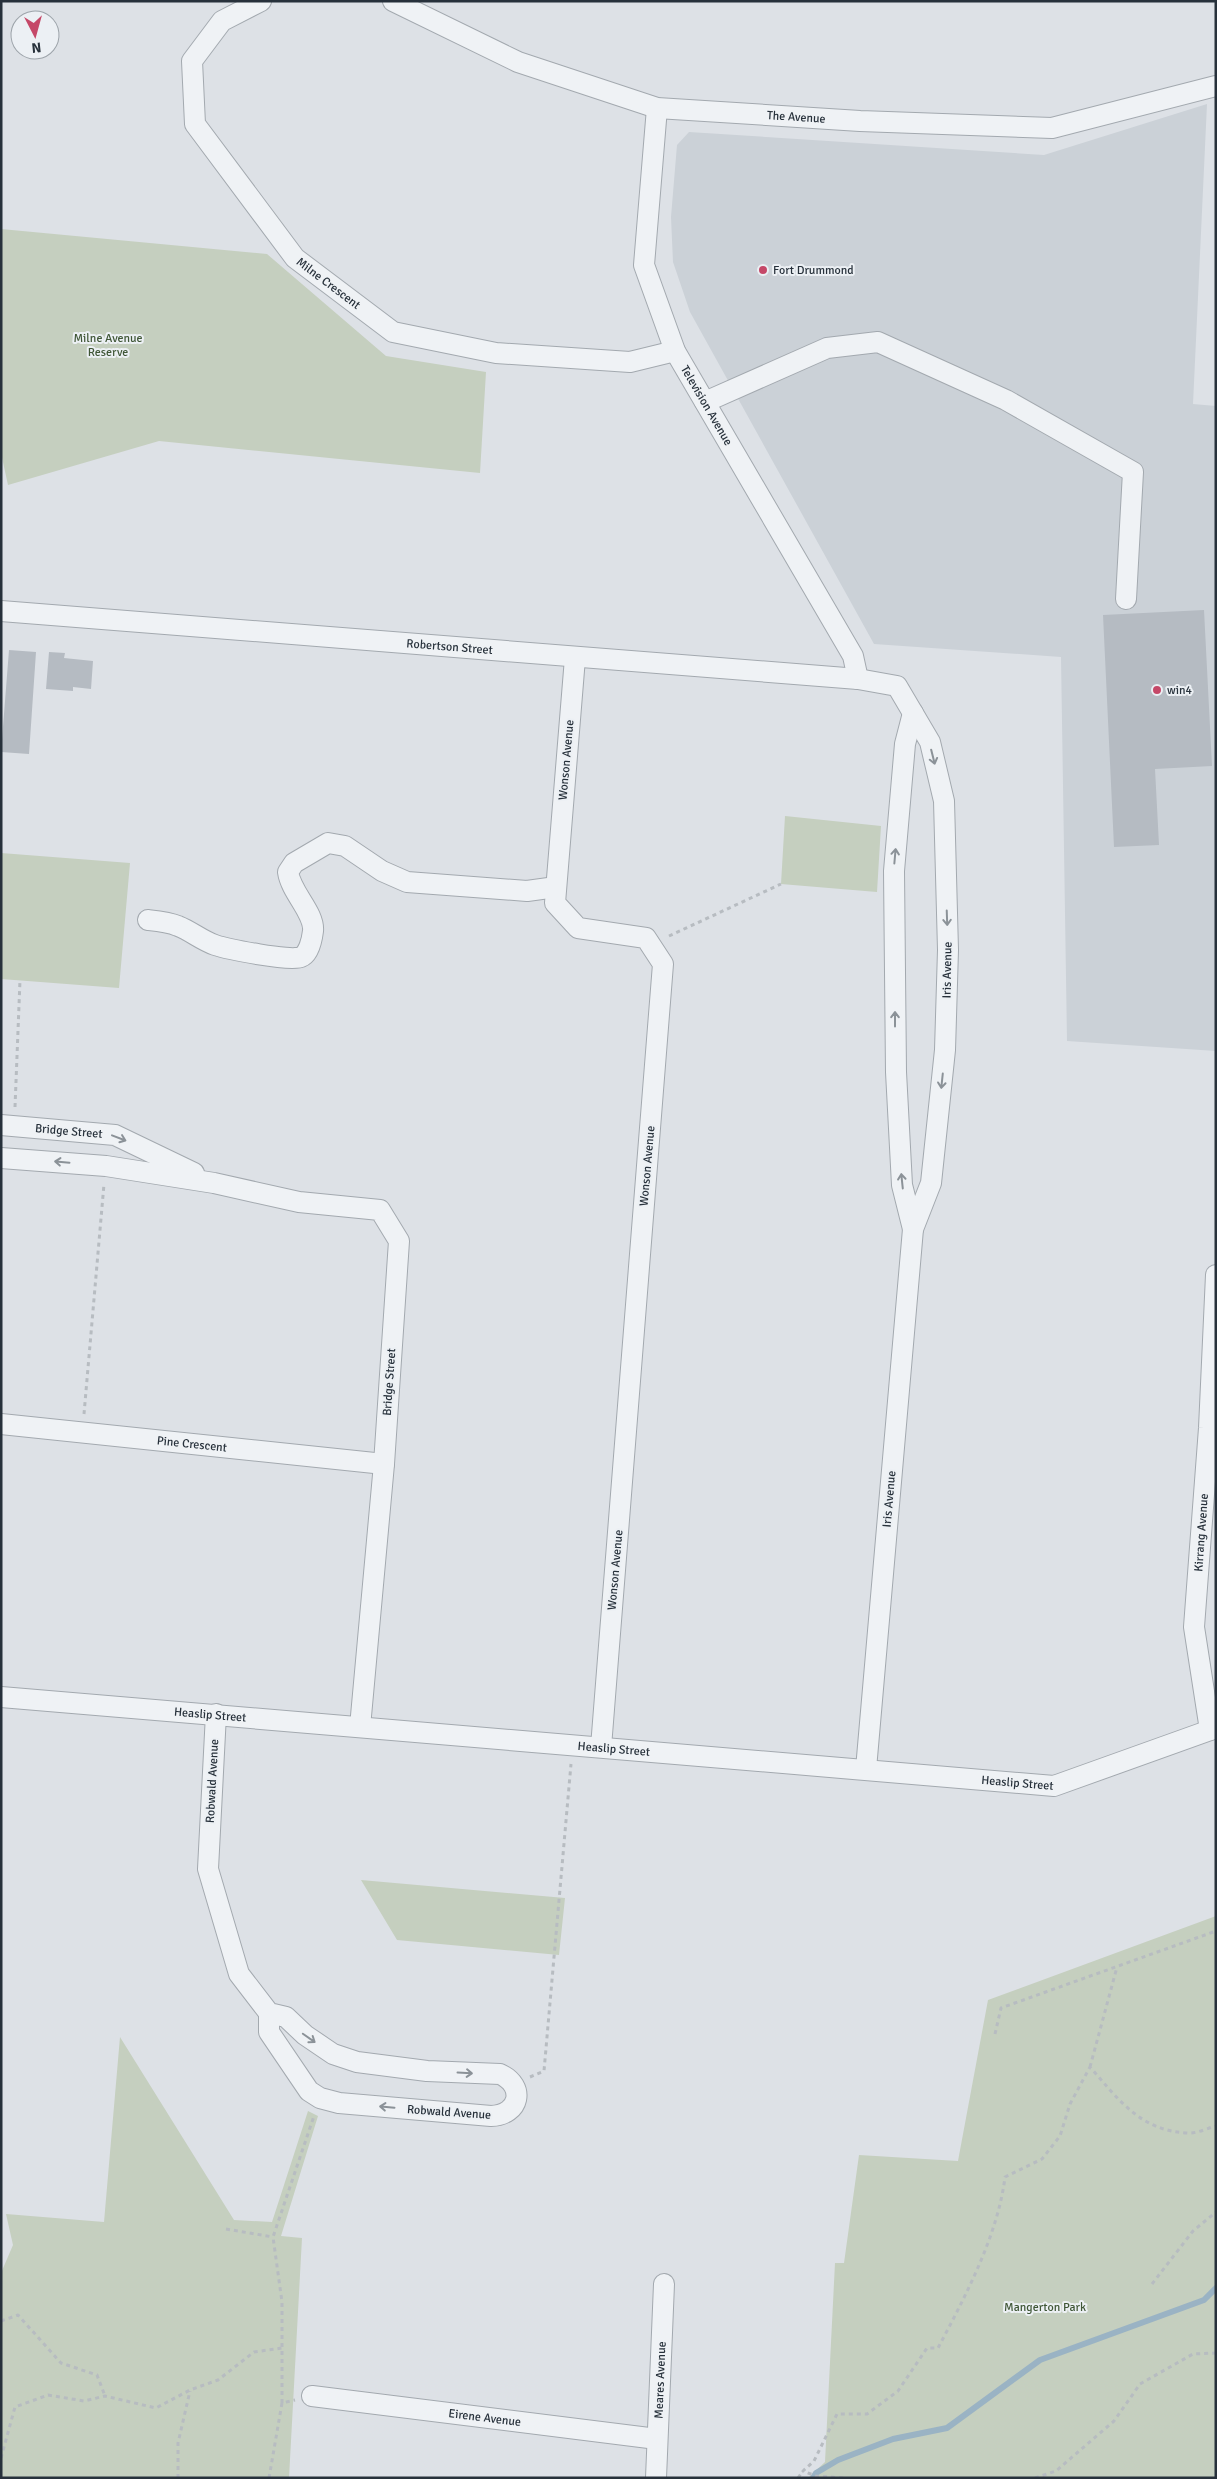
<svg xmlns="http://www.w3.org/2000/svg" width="1217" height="2479" font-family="Signika,sans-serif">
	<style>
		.built { fill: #cbd1d7 }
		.green { fill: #c5cfbf }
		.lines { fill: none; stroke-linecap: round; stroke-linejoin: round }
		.stream { stroke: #9ab3c4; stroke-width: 6 }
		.building { fill: #b5bbc2 }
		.minor-casing { stroke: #a3a9af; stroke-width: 22 }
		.path { stroke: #b7bcc1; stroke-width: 3; stroke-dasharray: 4 4; stroke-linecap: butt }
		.minor { stroke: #eff2f5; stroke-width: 20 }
		.oneway { stroke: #8b9298 }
		.poi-dot { fill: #c54868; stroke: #ecf0f4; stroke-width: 2 }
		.labels { text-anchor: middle; stroke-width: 4; stroke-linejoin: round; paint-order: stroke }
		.street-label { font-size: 12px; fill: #27313b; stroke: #ecf0f4 }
		.poi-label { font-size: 12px; fill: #27313b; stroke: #ecf0f4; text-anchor: start }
		.park-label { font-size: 12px; fill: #3f5636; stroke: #ecf0f4 }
	</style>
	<rect width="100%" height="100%" fill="#dde1e6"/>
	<path class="built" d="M1207,104L1193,404L1216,406V1051L1067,1041L1061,657L874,644L690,312L673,262L671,217L677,145L689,132L1044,155Z"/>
	<path class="green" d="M1,229L267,254L386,356L486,372L480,473L159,441L8,485L1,453Z
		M785,816L881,826L877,892L781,884Z
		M1,853L130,863L119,988L1,979Z
		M361,1880L565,1898L559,1955L397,1940Z
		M1216,1916V2478H808L825,2462L835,2263H844L859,2155L958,2161L988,2000Z
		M120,2037L234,2220L272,2222L308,2111L318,2116L281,2236L302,2238L289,2478H1V2273L13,2245L6,2214L104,2222Z"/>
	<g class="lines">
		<path class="stream" d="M813,2478L816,2473L838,2460L893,2439L947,2428L1040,2360L1204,2300L1216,2288"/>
	</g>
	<path class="building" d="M1204,610L1212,766L1155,769L1159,845L1114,847L1103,615Z
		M9,650L36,652L29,754L1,752Z
		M49,652L65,653L64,658L93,661L91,689L73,687V691L46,689Z"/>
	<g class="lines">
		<defs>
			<g id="minor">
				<path id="s1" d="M261,1L222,21L192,61L195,124L295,258L393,332L496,353L630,362L675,351"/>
				<path id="s2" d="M393,1L518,62L657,108L860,121L1052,128L1216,86"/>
				<path id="s3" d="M657,108L644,265L675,351L853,656L858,679"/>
				<path d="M705,402L827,348L878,342L1006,400L1133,472L1126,599"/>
				<path id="s4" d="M1,611L858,679L897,686L930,742L944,801L948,950L945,1050L931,1183L913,1229L866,1769"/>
				<path d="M575,658L555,903L578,928L646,938L663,964L601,1747"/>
				<path d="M148,920C158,921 169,922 178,926C191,931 201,940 215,945C227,949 292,962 301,957C309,954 312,939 313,931C315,913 291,893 288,872L294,863L328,843L345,846L382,871L407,882L527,891L556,887"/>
				<path id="s5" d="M1,1125L115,1135L194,1173"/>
				<path d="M1,1158L106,1166L214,1183L299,1202L380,1210L399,1241L384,1464L360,1727"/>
				<path d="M913,1229L902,1185L896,1072L894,871L905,744L913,713"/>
				<path id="s6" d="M1,1424L384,1464"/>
				<path id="s7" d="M1,1697L1054,1786L1216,1728"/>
				<path d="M216,1714L208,1869L239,1974L269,2013L286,2017L305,2035L333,2054L357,2062L427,2071L500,2074C526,2086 520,2115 491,2116L339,2103L320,2098L309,2091L269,2032V2013"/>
				<path id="s8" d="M1210,1730L1194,1627L1209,1428L1216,1275"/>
				<path id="s9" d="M312,2396L657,2439"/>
				<path id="s10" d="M656,2478L664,2284"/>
			</g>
		</defs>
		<use href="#minor" class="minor-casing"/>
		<path class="path" d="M669,936L781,884
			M15,1107L20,980
			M84,1414L104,1184
			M995,2034L1001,2008L1216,1931
			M1090,2067L1117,1967
			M530,2077L544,2071L571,1764
			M226,2229L273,2237
			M1152,2284L1193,2231L1216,2212
			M1,2321L18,2315L61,2363L97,2375L105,2396
			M282,2403V2302L273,2237L314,2116
			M1,2458L15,2407L48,2395L84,2401L105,2396L156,2408L190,2390L218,2380L254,2352L282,2348
			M178,2478V2443L190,2391
			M269,2478L282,2403L295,2400
			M798,2478L803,2471
			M843,2478L816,2476L803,2471L814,2461L837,2414H867L898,2391L927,2348H938C965,2297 998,2235 1005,2177L1042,2159L1060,2136L1070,2104L1090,2067C1119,2100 1141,2132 1190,2133C1198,2133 1208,2128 1216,2126
			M1035,2478L1056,2471L1114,2421L1140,2384L1193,2354L1216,2353"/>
		<use href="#minor" class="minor"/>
	</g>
	<defs><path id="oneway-shaft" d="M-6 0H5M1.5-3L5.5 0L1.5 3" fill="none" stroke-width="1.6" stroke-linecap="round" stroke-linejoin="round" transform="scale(1.25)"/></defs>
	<g class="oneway">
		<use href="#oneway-shaft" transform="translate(933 757) rotate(76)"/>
		<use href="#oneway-shaft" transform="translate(895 856) rotate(-85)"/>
		<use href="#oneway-shaft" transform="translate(947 918) rotate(88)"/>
		<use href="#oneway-shaft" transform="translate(895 1019) rotate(-90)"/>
		<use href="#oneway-shaft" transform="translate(942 1081) rotate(96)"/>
		<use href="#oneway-shaft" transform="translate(119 1138) rotate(21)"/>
		<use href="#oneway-shaft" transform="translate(62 1162) rotate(-175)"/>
		<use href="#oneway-shaft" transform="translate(902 1181) rotate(-96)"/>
		<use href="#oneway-shaft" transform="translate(309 2038) rotate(35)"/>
		<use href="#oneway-shaft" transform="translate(465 2073) rotate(3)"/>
		<use href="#oneway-shaft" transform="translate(387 2107) rotate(-175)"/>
	</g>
	<g class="poi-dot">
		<circle cx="763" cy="270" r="5"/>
		<circle cx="1157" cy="690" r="5"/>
	</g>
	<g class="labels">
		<g class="street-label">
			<text dy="4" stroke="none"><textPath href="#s2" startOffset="425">The Avenue</textPath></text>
			<text dy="4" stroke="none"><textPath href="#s1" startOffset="366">Milne Crescent</textPath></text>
			<text dy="4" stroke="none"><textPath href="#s3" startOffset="312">Television Avenue</textPath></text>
			<text dy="4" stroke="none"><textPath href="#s4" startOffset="450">Robertson Street</textPath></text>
			<text transform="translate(566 760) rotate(-85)" y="4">Wonson Avenue</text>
			<text transform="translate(947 970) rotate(-89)" y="4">Iris Avenue</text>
			<text dy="4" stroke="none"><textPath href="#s5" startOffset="68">Bridge Street</textPath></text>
			<text transform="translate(647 1166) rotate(-85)" y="4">Wonson Avenue</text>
			<text transform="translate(389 1382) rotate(-86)" y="4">Bridge Street</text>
			<text dy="4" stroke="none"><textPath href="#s6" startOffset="192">Pine Crescent</textPath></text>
			<text transform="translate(889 1499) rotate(-85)" y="4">Iris Avenue</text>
			<text dy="4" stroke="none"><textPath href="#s8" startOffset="199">Kirrang Avenue</textPath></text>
			<text transform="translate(615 1570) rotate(-85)" y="4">Wonson Avenue</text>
			<text dy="4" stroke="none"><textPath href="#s7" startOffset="210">Heaslip Street</textPath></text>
			<text dy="4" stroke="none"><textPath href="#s7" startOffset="615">Heaslip Street</textPath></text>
			<text transform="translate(212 1781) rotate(-87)" y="4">Robwald Avenue</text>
			<text dy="4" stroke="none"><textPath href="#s7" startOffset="1020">Heaslip Street</textPath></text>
			<text transform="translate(449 2112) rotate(4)" y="4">Robwald Avenue</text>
			<text dy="4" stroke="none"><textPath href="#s10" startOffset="98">Meares Avenue</textPath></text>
			<text dy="4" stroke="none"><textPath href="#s9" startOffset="174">Eirene Avenue</textPath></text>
		</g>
		<g class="poi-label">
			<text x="773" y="274">Fort Drummond</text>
			<text x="1167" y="694">win4</text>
		</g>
		<g class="park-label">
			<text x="108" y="342">Milne Avenue<tspan x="108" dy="14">Reserve</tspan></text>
			<text x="1045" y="2311">Mangerton Park</text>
		</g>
	</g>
	<rect width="1217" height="2479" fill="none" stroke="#27313b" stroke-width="5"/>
	<g transform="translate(35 35) rotate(174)"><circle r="24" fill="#ecf0f4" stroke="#9da4aa"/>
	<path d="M0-4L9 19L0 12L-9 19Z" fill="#c54868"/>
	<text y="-8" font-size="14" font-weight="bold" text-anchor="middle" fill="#27313b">N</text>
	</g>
</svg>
